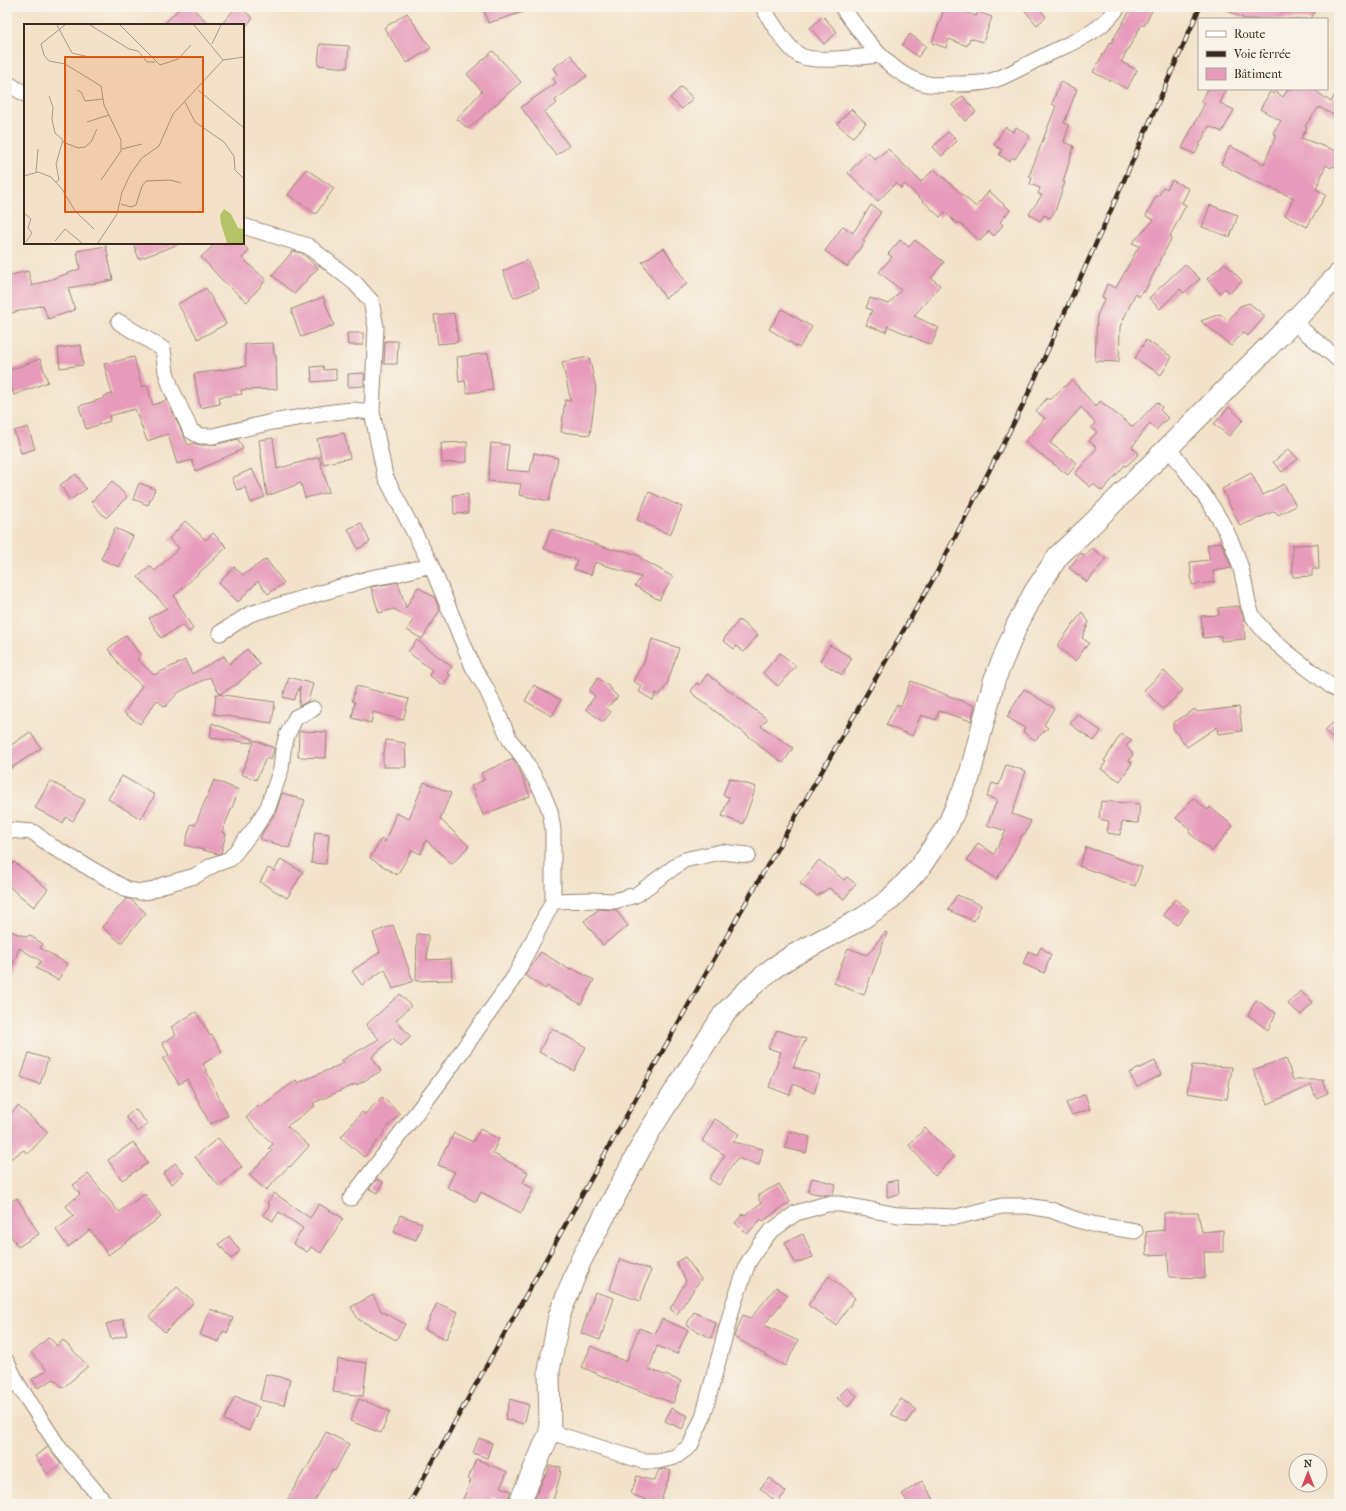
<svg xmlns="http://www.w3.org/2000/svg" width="1346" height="1511" font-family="'IM FELL French Canon',serif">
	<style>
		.building { fill: #e79bbb }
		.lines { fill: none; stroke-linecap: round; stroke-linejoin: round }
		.street-casing { stroke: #978674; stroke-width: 17 }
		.secondary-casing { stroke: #978674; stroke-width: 23 }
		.street { stroke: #fff; stroke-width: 15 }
		.secondary { stroke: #fff; stroke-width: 21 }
		.rail-casing { stroke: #3b2a1e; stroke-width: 4.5 }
		.rail { stroke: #f7f3e8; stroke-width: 3; stroke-dasharray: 9; stroke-linecap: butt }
		.inset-road { fill: none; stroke: #a99885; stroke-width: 1 }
		.view { fill: #df570d; fill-opacity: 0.15; stroke: #df570d; stroke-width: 2 }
		.inset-edge { fill: none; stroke: #3b2a1e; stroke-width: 2 }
	</style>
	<rect width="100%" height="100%" fill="#f7f3e8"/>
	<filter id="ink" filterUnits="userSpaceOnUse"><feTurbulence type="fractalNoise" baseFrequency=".025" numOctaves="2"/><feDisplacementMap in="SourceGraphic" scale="8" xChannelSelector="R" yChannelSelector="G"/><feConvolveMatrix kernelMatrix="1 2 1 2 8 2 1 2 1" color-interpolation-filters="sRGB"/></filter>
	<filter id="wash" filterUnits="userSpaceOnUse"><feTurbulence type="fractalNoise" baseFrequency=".012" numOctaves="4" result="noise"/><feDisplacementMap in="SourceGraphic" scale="16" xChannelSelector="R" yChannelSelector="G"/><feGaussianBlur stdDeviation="0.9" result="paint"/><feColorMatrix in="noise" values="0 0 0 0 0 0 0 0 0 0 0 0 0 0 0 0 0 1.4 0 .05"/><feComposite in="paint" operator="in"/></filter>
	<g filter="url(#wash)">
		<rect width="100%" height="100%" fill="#f3e2c9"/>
		<g id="blocks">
			<path class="building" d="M181,7H191L210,25H163Z
				M236,7H239L253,18L247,25H221Z
				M483,7H530V10L488,23Z
				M945,7H952L976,16L978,12L992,17L983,42L970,38L967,46L949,39L946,48L932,43Z
				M1022,7H1038L1046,17L1037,25Z
				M1132,7H1154L1144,26L1142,24L1121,62L1137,70L1127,89L1110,80V81L1093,72L1110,42L1111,43Z
				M1219,7H1270L1284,13L1287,7H1317L1311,19H1245Z
				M407,13L431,48L407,63L384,28Z
				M823,16L837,32L824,44L810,28Z
				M910,34L926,46L918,57L902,45Z
				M320,44L349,46L347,68L318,65Z
				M493,51L521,82L468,129L457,119L482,91L467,74Z
				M571,55L587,76L555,100L557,103L544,112L569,146L556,155L521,107L556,83L553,79L558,75L553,68Z
				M1060,82L1077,89L1064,123L1069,125L1064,142L1074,146L1063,182H1065L1055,211L1050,218L1044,215L1040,221L1029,214L1042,195L1038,194L1040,188L1030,184L1032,178L1029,176L1056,106L1052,104Z
				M681,87L693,98L682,109L670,98Z
				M1339,87V118L1319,107L1305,126L1307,127L1301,138L1339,152V169L1333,166L1331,168L1326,165L1316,189L1326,195L1307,227L1285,215L1294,198L1252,180L1221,164L1230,146L1264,164L1276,135L1273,133L1281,121L1260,109L1270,92L1273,94L1275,91L1283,97L1288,89H1313L1331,102Z
				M1207,89H1227L1220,103L1234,110L1222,132L1209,126L1195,154L1182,148L1205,103L1201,101Z
				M963,96L976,112L965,121L952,105Z
				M851,109L866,123L853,137L837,124Z
				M1005,127L1013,132L1016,127L1030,136L1015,159L1012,157L1009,161L999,155L1002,150L994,145Z
				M948,132L957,141L942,156L933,147Z
				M888,149L921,182L934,169L976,207L989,191L1010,210L1000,222L1003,225L994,236L989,231L980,241L959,222L957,224L945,212L940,217L905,184L901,188L896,183L878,201L848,173L868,152L875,160Z
				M306,169L334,188L316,214L288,195Z
				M1172,180L1189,189L1182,203L1186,205L1170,236L1172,237L1144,293L1142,291L1139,297L1135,294L1120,327L1119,362L1095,361L1097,316L1105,298L1102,297L1107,284L1116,288L1139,246L1132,243L1154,220L1146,216L1156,196L1158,197L1163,187L1167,189Z
				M871,205L881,212L863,240L865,241L847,267L825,251L843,226L853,233Z
				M1210,205L1238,215L1230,237L1202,227Z
				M900,240L909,247L915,240L944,262L931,278L940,285L914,316L939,328L931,345L888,326L886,332L866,325L872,310L866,308L870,298L889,304L901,290L879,272L892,257L888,254Z
				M133,243H179V244L139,259Z
				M216,243H242L249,251L242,258L266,280L247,302L221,279L201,257Z
				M106,246L113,280L68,288L75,310L48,319L43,305L7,314V276L28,271L32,286L80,269L77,251Z
				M664,248L687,284L665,298L642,262Z
				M293,251L302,253L318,268L294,294L272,275Z
				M527,260L539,288L514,298L503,271Z
				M1225,263L1242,281L1230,293L1225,288L1220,293L1207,279Z
				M1185,264L1200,279L1184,293L1180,289L1160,309L1149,298Z
				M206,288L226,324L198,339L178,304Z
				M323,297L334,325L301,337L292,313V309Z
				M1249,303L1265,316L1248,336L1243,332L1231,346L1201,321L1220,314L1228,321L1240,306Z
				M782,309L812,327L799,348L769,329Z
				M454,313L458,342L438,344L434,315Z
				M347,333H363V345H348Z
				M1146,340L1172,357L1161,375L1135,358Z
				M385,341H398L397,364H384Z
				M273,343L274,355H276L277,389L241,390L242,394L219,397L220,404L200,408L194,374L246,366L245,344Z
				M81,345L83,365L60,368L58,348Z
				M488,353L493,390L467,393L465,381L459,382L457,357Z
				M134,357L142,387L147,385L153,405L167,400L188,445L194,443L200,445H213L238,439L243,449L196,471L192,460L177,464L168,434L147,441L135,409L109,416L110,421L86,429L79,406L105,398L104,396L112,394L104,364Z
				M589,357L596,388L590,435L561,432L565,400L571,401L562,362Z
				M40,359L48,382L14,395L7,375V371Z
				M323,366L324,370L336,369V380L312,382L311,367Z
				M364,373V386L348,387V374Z
				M1072,380L1096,407L1100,401L1133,427L1157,402L1162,407L1160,410L1168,418L1156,430L1150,423L1132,447L1139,454L1126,466L1125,465L1102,491L1093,484L1090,487L1075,474L1097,448L1089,441L1097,432L1091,428L1095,423L1081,407L1050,443L1077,463L1068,475L1025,442L1045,418L1036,411L1047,398L1049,400Z
				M1229,407L1243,420L1229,436L1214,424Z
				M28,427L35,449L21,453L14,431Z
				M344,433L350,458L323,464L317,439Z
				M273,438L277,469L319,457L329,492L305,498L301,483L267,496L259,440Z
				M467,442V462L442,463L441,443Z
				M491,443L509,445L506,470L530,472L534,453L558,458L549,501L519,495L521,484L488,481Z
				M1289,449L1298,459L1282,472L1273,462Z
				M252,469L265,497L251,503L245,487L237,490L232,478Z
				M1251,473L1263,495L1284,484L1296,506L1278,515L1275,511L1240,526L1222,489Z
				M76,474L86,489L70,500L60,485Z
				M112,481L127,497L106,518L91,502Z
				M139,483L155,489L148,505L133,499Z
				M649,492L682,507L670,535L637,520Z
				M468,494V513L454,514L453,495Z
				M185,521L206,540L213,533L227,547L174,596L193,629L189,632L183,625L161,638L149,618L167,608L138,577L150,566L155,571L179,548L169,539Z
				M361,523L370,542L358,549L348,529Z
				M115,528L133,536L119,567L101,559Z
				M551,529L613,550L614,549L621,551L622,550L640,556V558L673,577L659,600L635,586L641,577L595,562L591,575L574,569L577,560L544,549Z
				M1221,542L1232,568L1213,571L1214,582L1192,585L1190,562L1210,560L1207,545Z
				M1318,544L1319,569H1312V576L1293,577L1292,545Z
				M1092,548L1106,559L1087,582L1069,568L1081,553L1085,556Z
				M266,559L284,583L268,594L258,581L238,602L219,583L234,567L243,575Z
				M398,582L406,608L418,587L434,597L440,610L422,639L407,630L413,620L394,609L379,613L371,587Z
				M1239,606L1243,617L1245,639L1221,641V636L1203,638L1201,616L1219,615L1218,608Z
				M1082,612L1089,622L1082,638L1089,643L1075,661L1057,646Z
				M739,620L758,635L744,652L736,646L734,649L723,640Z
				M126,635L141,656L137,659L154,675L185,660L192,674L224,656L229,664L247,649L260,664L239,682V683L220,694L210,677L179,692L165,707L157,700L140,724L124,713L142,686L122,668L108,649Z
				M652,639L679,648L667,684L660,695L656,693L653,700L639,692L642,686L633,681L644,662Z
				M417,640L452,667L447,673L450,675L443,685L429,675L432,670L408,652Z
				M830,645L852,658L842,675L820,661Z
				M780,653L796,666L778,686L763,673Z
				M1164,671L1183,690L1163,709L1144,690Z
				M707,674L767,719L761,726L793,748L783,763L758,745L759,744L695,696L691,691L697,683L700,685Z
				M289,677L313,684L308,701L299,706L300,686L294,700L283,697Z
				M598,678L612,689L611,690L618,697L606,708L611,712L603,722L586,709L595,696L589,691Z
				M911,681L975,706L971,721L939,711L936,720L921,715L912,736L886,725L897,704L901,706Z
				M534,685L561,700L552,716L525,701Z
				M356,686L409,699L403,720L373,712L371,723L352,718L355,702L352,701Z
				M1024,689L1054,708L1044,725L1048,728L1035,740L1023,732L1025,728L1007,717Z
				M216,694L275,702L272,723L214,714Z
				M1239,707L1242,731L1218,734L1217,727L1187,747L1173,728V723L1195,709L1197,712Z
				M1077,714L1101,731L1094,741L1070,724Z
				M1339,718V746L1325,730Z
				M212,723L253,739L252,743L210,738Z
				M299,731L327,732L326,758L298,757Z
				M30,732L41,748L7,771V748Z
				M1121,734L1132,740L1126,746L1133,754L1129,761L1132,763L1120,781L1101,769L1106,762L1104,761Z
				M255,740L274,748L271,760L266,758L256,780L241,774Z
				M386,740L405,743L406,767H383V753H384Z
				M513,759L518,766L530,796L483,815L471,786L484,780L481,773Z
				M1006,765L1026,771L1012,814L1031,821L1025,834H1023L1011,856L997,879L967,860L978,843L994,854L1006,831L987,825L997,800L987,797L992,783L999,785Z
				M122,776L155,795L141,819L108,799Z
				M729,778L756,787L743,824L722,816L729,797L723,795Z
				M214,780L239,790L222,832L226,834L221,853L218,854L185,845L191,824L195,825Z
				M50,781L85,800L73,821L66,817L62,823L35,808Z
				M424,782L451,793L440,819L469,846L452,864L426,840L421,854L412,850L397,875L370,858L381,839L385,842L396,813L409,819Z
				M282,793L305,800L289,848L260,839L262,834L276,812Z
				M1193,798L1208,810L1210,807L1233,826L1212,851L1189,833L1191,830L1176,818Z
				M1101,801L1140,804L1138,823L1122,822L1120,835L1107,833L1109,821L1099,819Z
				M315,832L329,834L326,864L311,863Z
				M1086,847L1142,867L1135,886L1079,866Z
				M281,859L303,872L287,898L260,882L268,868L274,871Z
				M819,860L844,880L847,877L856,884L844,899L829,888L817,896L800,884Z
				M14,862L48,889L34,907L7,885V870Z
				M957,895L981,905L974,921L948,910Z
				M126,899H130L146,913L121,943L102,927Z
				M1175,899L1189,910L1177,925L1163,915Z
				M599,909L616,910L628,926L603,945L584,921Z
				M393,925L413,981L393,989L385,969L362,985L352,971L380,952L373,933Z
				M7,930L27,937L29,935L43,944L40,948L68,964L58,980L36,968L41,961L19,948L8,978H7Z
				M885,932L887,933L864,995L834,983L848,948L867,955Z
				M417,934L428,935L427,960L451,959L452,980L416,981Z
				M1041,947L1051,955L1044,973L1023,964L1028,951L1037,955Z
				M541,952L570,970L571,968L594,980L581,1004L547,986L545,989L525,975Z
				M1300,991L1313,1002L1301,1015L1288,1004Z
				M400,994L411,1006L396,1020L411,1037L401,1046L393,1038L372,1057L381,1071L357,1085L356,1084L313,1103L315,1106L287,1126L309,1146L290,1167L289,1166L266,1190L249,1175L272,1151L269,1148L273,1144L246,1118L258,1105L260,1107L296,1080L298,1083L344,1063L342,1060L379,1039L366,1025Z
				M1256,1000L1276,1013L1268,1030L1248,1015Z
				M196,1012L210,1036L212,1035L222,1052L203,1064L228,1116L210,1124L187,1079L179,1084L163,1059L169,1055L162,1043L176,1035L171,1027Z
				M551,1028L586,1047L574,1071L539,1052Z
				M777,1030L806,1039L793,1067L820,1075L814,1093L793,1084L790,1095L769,1087L781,1052L768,1048Z
				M29,1053L48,1059L40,1084L21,1077Z
				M1286,1058L1293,1080H1325H1323L1328,1093L1316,1098L1311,1085L1268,1104L1253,1070Z
				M1155,1061L1161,1075L1137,1087L1129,1073Z
				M1192,1065L1232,1067L1227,1099L1187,1093Z
				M1085,1094L1090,1109L1072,1115L1066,1103Z
				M382,1097L400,1114L384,1131L385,1132L364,1157L341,1137L362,1112L365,1114Z
				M18,1106L48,1132L28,1154L24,1150L7,1161V1118Z
				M135,1109L148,1124L138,1132L126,1117Z
				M715,1119L739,1134L733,1142L763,1149L759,1165L737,1158L719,1185L709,1179L725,1155L702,1141Z
				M925,1128L954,1157L935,1176L909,1145Z
				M480,1129L499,1139L492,1153L528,1172L523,1183L534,1189L521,1213L481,1192L476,1202L447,1187L455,1172L438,1165L446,1147L447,1148L454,1133L473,1142Z
				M790,1131L810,1137L806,1153L785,1148Z
				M218,1138L242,1167L219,1186L195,1157Z
				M133,1142L148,1163L122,1180L108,1160Z
				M175,1163L184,1173L172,1184L163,1174Z
				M88,1174L119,1212L145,1194L161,1217L108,1255L90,1230L68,1247L56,1230L74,1216L66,1206L80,1194L73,1185Z
				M812,1178L836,1184L832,1195H824L808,1192Z
				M377,1179L383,1182L378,1193L369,1189Z
				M898,1180L899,1194L887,1197V1182Z
				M779,1184L790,1202L763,1221L761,1219L747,1234L735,1223L743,1214L745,1215L761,1203L759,1200V1195Z
				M274,1193L310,1218L319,1204L343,1218L321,1253L311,1247L307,1252L293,1244L303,1228L279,1212L273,1221L263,1215L270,1205L267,1203Z
				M17,1198L39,1234L18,1247L7,1229V1204Z
				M1164,1213H1198L1202,1232L1223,1230V1252H1204L1205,1278L1169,1277L1168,1254L1147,1255L1146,1232L1164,1230Z
				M400,1215L422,1223L416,1240L394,1232Z
				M803,1234L813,1257L795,1263L785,1242Z
				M229,1236L240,1251L231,1259L219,1244Z
				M685,1257L701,1279L677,1314L670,1309L686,1281L676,1262Z
				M620,1259L651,1270L640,1301L610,1290Z
				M829,1276L855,1298L836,1325L808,1305Z
				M177,1287L194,1302L165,1332L149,1317Z
				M776,1287L788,1295L764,1325L798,1341L785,1366L734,1337L743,1315L751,1318Z
				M595,1292L614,1298L600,1340L581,1333Z
				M373,1295L381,1311L405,1324L396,1340L358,1319L351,1307Z
				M437,1303L458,1312L446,1339L425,1329Z
				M210,1309L233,1318L227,1333L223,1331L219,1342L200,1335Z
				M694,1312L716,1323L711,1338L686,1325Z
				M123,1319L127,1335L111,1339L106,1324Z
				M662,1319L688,1330L677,1354L657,1346L649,1369L681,1381L673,1403L611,1380L582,1367L591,1346L626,1362L639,1328L655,1334Z
				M49,1337L57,1346L63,1340L88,1366L63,1388L54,1379L38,1388L32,1379L47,1370L31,1353Z
				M338,1359L367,1363L363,1396L333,1392Z
				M266,1374L290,1379L284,1405L260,1400Z
				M847,1388L857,1396L848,1407L837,1398Z
				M235,1396L259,1407L249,1431L224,1420Z
				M359,1399L390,1411L381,1433L350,1421Z
				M510,1399L529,1405L524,1424L505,1419Z
				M901,1399L916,1409L906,1423L891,1414Z
				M671,1408L688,1416L682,1429L665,1421Z
				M326,1432L349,1444L335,1471L332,1470L313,1504H285L305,1469L306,1470Z
				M479,1438L492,1443L487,1458L473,1453Z
				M48,1447L61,1464L47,1474L35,1456Z
				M476,1459L507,1472L501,1487L511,1491L506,1503L492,1497L489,1504H461L471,1480L468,1479Z
				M549,1466L561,1467L560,1476L552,1504H532L545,1475H547Z
				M664,1469L671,1471L660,1504H645L647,1500L631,1494L637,1476L654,1481L659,1470Z
				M770,1478L786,1492L777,1503L760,1488Z
				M922,1481L937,1504H909L902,1494Z"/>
		</g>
	</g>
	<g filter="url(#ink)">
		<use href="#blocks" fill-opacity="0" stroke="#978674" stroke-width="1"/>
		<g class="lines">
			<defs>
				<path id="street" d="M763,7C770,20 788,50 801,56C815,63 862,57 879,55
					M842,7C862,35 891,78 928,84C936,86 946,84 955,84C968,84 982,84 994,80C1012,74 1029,63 1046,55C1072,42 1102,32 1118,7
					M7,83L25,94
					M243,226L308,246L355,283L371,301L376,327L372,412L385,476L431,565L473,667L486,688L510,740L523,757L541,789L550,811L553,830V901L515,976L437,1086L351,1198
					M119,322L163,349L166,372L171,388L191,431L200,436H213L272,422L333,412L353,410L372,412
					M1293,322L1339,360
					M1168,447C1193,481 1222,514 1236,554C1239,562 1242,570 1243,578C1247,591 1246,606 1254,618C1270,643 1308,668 1331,686L1339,691
					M220,633L250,614L371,578L400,573L431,565
					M7,830L33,832L51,846L128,890L140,892L150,891L163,885L195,876L213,865L230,859L254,829L268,807L281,769L283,750L287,735L296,717L313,709
					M553,901L591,900L614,901L636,895L684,860L721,852L748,855
					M7,1362L17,1383L60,1449L106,1504
					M550,1432L643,1461H658L675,1457L690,1446L703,1417L733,1305L748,1263L760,1244L770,1232L796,1213L827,1204H840L898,1215L956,1217L1002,1206H1027L1051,1210L1074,1219L1096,1225L1135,1231"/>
				<path id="secondary" d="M519,1504L550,1432L549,1371L559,1316L581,1260L649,1132L724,1014L752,986L772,969L792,956L863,918L888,901L902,887L920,867L948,825L969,778L994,681L1017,625L1034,593L1058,556L1091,525L1293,322L1339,274"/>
			</defs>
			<use href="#street" class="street-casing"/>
			<use href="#secondary" class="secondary-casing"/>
			<use href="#street" class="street"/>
			<use href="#secondary" class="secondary"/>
			<defs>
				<path id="rail" d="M409,1504L741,911L935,576L1023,405L1111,210L1200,7"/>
			</defs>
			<use href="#rail" class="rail-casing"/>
			<use href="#rail" class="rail"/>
		</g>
	</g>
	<g transform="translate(24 24)">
		<rect width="220" height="220" fill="#f3e2c9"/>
		<path d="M200,185L207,190L214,204L220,205V219H203L197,200L196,191Z" fill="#b3c366"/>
		<path class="inset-road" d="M33,1L48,29L65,33M41,1L17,20L20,31L25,37L41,40L77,62L80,81L97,116V127L77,156M66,1L105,25L114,27L123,38H131M96,1L136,41L154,35L167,21M170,1L199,36M188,20L197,1M53,66L57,68L61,77L79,75M174,66L220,104M25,72L29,83L28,96L31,109L39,116L32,140L35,156L32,158M161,78L171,98L200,118L210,132L211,146L220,155M63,98L85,91M39,118L54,124L61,123L67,118L73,105M98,125L118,120M12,148L14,125M0,152L14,148L27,153L38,165L51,187L70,205M97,180L107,183L112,181L118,162L122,157L146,156L157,159M0,189L7,195L4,204L8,209L2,218M31,217L41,205L58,219M74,219L93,190L98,168L107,149L118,134L135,122L149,90L199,36L220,33"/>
		<path class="view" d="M41,33H179V188H41Z"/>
		<rect width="220" height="220" class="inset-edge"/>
	</g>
	<rect width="1346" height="1511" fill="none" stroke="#f7f3e8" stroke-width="24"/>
	<rect x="1198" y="18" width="130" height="72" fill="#f7f3e8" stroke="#aca397"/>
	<rect x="1206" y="31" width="20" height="6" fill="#ffffff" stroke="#aca397"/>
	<text x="1234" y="38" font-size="12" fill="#3b2a1e">Route</text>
	<rect x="1206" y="51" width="20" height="6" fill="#3b2a1e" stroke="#aca397"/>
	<text x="1234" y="58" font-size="12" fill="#3b2a1e">Voie ferrée</text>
	<rect x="1206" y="68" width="20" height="12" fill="#e79bbb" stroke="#aca397"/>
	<text x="1234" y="78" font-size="12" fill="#3b2a1e">Bâtiment</text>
	<g transform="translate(1308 1473)"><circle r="19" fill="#f7f3e8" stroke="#aca397"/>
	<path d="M0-3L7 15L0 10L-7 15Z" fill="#d1495b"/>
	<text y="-6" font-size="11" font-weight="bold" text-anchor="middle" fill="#3b2a1e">N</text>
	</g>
</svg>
